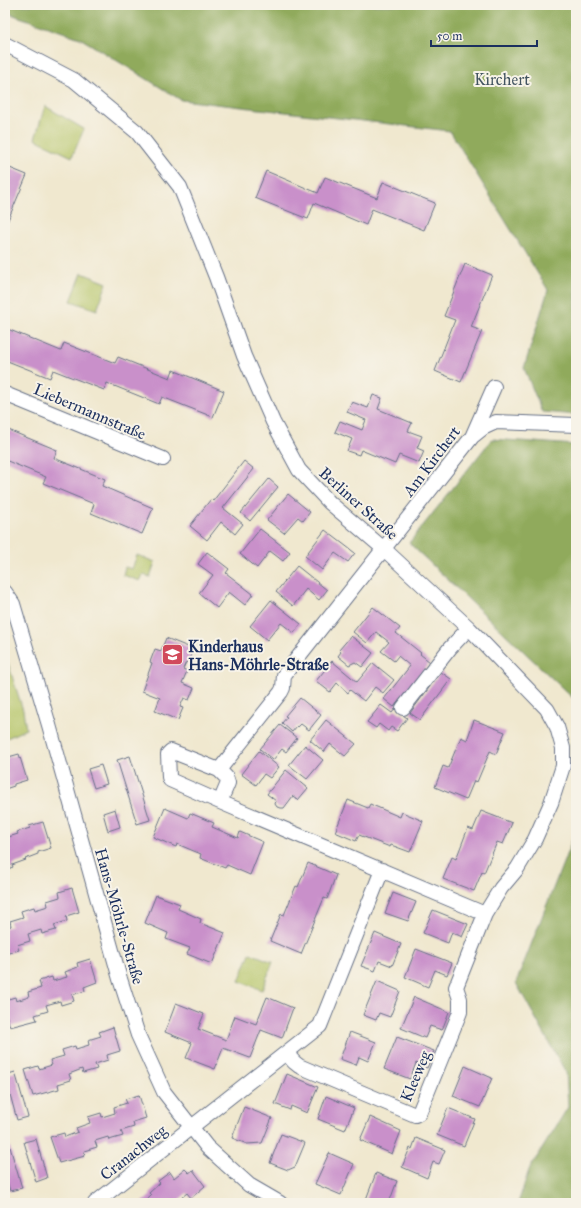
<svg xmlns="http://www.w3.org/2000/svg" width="581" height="1208" font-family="'IM FELL Great Primer',serif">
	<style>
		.green { fill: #b5c567; stroke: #687a62 }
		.forest { fill: #90aa5c; stroke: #566c5d }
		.building { fill: #c990ca }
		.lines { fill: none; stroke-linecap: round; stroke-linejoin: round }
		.minor-casing { stroke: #667086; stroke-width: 16 }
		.minor { stroke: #fff; stroke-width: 14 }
		.labels { text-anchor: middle; stroke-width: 4; stroke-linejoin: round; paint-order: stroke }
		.park-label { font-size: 16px; fill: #425460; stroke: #f7f3e8 }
		.street-label { font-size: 16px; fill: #1b2f5e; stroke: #f7f3e8 }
		.poi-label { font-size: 16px; font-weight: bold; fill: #1b2f5e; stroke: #f7f3e8; text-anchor: start }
	</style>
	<rect width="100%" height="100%" fill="#f7f3e8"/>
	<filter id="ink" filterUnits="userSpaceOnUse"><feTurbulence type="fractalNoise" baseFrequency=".025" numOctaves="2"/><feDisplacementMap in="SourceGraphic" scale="8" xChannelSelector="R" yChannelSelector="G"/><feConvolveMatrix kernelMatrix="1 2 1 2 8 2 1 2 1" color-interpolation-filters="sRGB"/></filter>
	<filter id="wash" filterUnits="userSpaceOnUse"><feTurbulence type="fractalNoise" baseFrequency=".012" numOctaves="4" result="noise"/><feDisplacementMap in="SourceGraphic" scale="16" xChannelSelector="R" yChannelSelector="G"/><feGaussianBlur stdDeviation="0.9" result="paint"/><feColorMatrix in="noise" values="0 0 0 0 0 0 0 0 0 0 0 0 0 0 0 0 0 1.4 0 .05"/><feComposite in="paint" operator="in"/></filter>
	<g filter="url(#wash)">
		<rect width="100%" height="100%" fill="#f0e8cf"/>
		<path class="green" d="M45,106L84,129L72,157L35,139Z
			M82,273L107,283L97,310L71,301Z
			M137,555L155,562L150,577L143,575L140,581L123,575L125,567L132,569Z
			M5,654L23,710L26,729L5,739Z
			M250,953L273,962L262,990L239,981Z"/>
		<path class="forest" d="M5,5H576V415L542,412L524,368L548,290L450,131L181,100L80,38L5,12Z
			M492,439L576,445V701L409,543Z
			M576,830V1203H518L529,1170L568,1107L566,1073L516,983Z"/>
		<g id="blocks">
			<path class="building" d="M5,166L27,175L5,227Z
				M266,171L318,193L325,177L377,198L383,182L435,203L424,230L372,209L366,225L314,203L308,219L255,198Z
				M465,264L492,275L471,327L482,331L461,382L435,371L455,320L444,316Z
				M5,328L61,351L64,343L115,363L118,357L170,378L173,370L224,391L213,417L162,397L159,404L107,383L104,390L53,370L50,378L5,360Z
				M373,395L382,398L378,409L412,423L408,431L422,436L417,448L424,451L419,463L399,455L395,464L361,450L359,455L347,451L352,439L335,432L340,421L362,430L366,420L347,412L352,402L368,408Z
				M6,429L57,450L54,458L105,479L102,486L153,508L142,534L91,513L94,504L43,483L46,477L5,460V432Z
				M244,461L254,469L223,508L243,524L235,534L221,522L207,540L190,526L211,499L213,501Z
				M269,479L278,487L250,521L241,513Z
				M288,494L310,512L303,521L298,517L284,533L267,520Z
				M260,529L290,552L283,561L270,551L257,568L240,554Z
				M325,530L355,553L348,562L335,553L322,570L305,556Z
				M207,552L229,569L226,573L253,594L245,605L229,592L217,608L199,593L213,575L198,564Z
				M297,566L327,590L319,600L306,589L293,606L276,592Z
				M271,600L301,624L294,633L281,623L267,640L250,626Z
				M373,607L400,628L396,633L421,653L420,654L430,662L394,707L384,699L410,666L398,656L394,661L381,651L389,642L376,632L367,643L353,632Z
				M351,636L373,653L362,667L355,662L349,665L338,656L341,652L339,650Z
				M166,638L193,649L188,662H186L183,669L187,671L182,683L194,688L189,700L184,698L180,707L183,708L178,720L155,711L160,698L142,691L152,663L150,662L155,649L161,651Z
				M332,661L357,682L373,663L394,680L383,693L375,687L364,701L350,690L348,693L337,683L330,692L316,681Z
				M441,672L451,679L420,720L410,713Z
				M300,698L321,715L309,730L301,724L298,727L297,726L292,732L282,723L287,717L285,716Z
				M381,705L392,713L395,709L407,718L397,731L391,727L388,731L379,724L376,728L367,722Z
				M326,720L356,744L345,756L330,744L324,752L310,740Z
				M474,720L505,732L496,754L490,751L477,782L474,781L466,800L435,787L443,766L448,768L461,737L467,740Z
				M280,725L297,738L286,752L282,749L273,760L260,749Z
				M305,745L323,760L307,779L289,765Z
				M259,751L279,767L270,778L264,774L256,785L241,774Z
				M19,754L27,780L14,784V786L5,789V758Z
				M130,756L150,820L137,824L117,760Z
				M101,765L107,784L94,788L88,769Z
				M286,770L308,788L298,800L293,796L284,808H281L277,807L275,804L276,801L267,794Z
				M348,800L368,808L370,804L400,817L402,812L423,821L410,852L391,845L390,847L359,835L356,841L335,832Z
				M165,808L188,818L190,813L214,823L212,827L238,838L240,832L263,842L250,875L227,865L225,868L200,858L201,854L177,844L176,847L153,837Z
				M115,809L120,827L108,831L103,813Z
				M481,811L512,823L503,844L497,842L484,873L482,872L474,891L443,879L452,857L456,859L468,828L473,830Z
				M43,822L51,848L38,852V854L25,859L26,860L12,865L13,867L5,870V838L18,834L17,832L30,828L29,826Z
				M308,863L336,875L327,899L324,898L301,954L270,941L281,914L284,915L296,886L298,887Z
				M72,888L79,912L66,916L67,921L54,925L56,930L42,934L41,930L28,934L30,941L17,945L19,950L5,954V928L11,926L10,921L23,917L21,911L34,907L35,910L48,906L47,901L60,897L59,892Z
				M393,893L416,902L408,921L385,913Z
				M156,895L180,904L178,909L201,919L200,923L225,933L212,964L187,954L190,948L166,939L168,933L145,923Z
				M433,910L468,924L462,937L452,932L448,943L423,933Z
				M375,933L401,944L392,966L379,961L375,971L361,966Z
				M416,949L452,963L447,975L435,970L428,987L405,977Z
				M90,959L97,982L84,987L85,991L72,995L74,1001L61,1005L60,1001L46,1005L48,1011L35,1015L37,1020L10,1027L5,1011V1000L15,997L16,1001L29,997L28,992L41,988L39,981L52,977L53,981L67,977L65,972L78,967L77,963Z
				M377,981L400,991L390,1017L379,1013L376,1020L363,1015Z
				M267,997L293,1008L282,1038L261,1030L250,1058L223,1048L215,1069L186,1058L192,1043L165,1032L176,1003L204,1014L198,1029L226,1040L235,1016L256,1024Z
				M414,997L449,1012L442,1030L430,1026L425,1038L401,1028Z
				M113,1027L120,1051L107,1055L108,1060L95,1064L97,1069L83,1073L82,1069L69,1074L71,1080L58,1084L59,1089L33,1096L25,1070L38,1066L39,1069L52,1065L50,1060L64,1056L62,1050L75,1046L76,1049L89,1045L88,1040L101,1036L99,1032Z
				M350,1032L376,1042L368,1061L359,1057L356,1065L340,1059Z
				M397,1037L434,1051L427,1068L416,1063L410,1079L384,1069Z
				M465,1066L492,1078L480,1107L453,1096Z
				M15,1072L28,1117L17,1120L5,1076V1075Z
				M287,1074L318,1087L307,1113L291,1106L290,1110L275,1104Z
				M139,1095L146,1118L133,1122L134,1127L121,1131L123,1136L109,1140L108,1137L95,1141L97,1147L84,1151L85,1156L59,1163L50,1137L64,1133L65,1137L78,1132L76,1128L90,1123L88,1117L101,1113L102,1117L115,1113L114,1107L127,1103L125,1099Z
				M326,1096L354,1108L345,1130L318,1119Z
				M244,1107L272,1118L262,1143L247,1144L232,1138Z
				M448,1108L475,1119L464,1146L437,1135Z
				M370,1117L401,1131L392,1154L360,1140Z
				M281,1134L305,1143L295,1167L288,1170L270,1163Z
				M416,1138L445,1150L439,1164L433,1162L427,1178L402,1167L410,1148L412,1149Z
				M36,1139L47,1178L36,1182L24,1142Z
				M10,1147L22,1188L10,1191L5,1175V1149Z
				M329,1153L354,1164L341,1195L315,1184Z
				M185,1169L189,1173L193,1170L205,1186L191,1198L187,1193L175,1203H142L151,1195L149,1193L160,1183L158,1181L170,1172L174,1178Z
				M376,1173L397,1181L389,1203L365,1202Z"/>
		</g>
	</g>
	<g filter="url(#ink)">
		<use href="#blocks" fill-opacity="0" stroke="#667086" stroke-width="1"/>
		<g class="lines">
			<defs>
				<path id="minor" d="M5,44L74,80L137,132L180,187L216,277L244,356L273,422L299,470L330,503L384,549L469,628L547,709L557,727L563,748V766L551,803L535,839L517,869L501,888L485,914L456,987L460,999V1012L419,1113L415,1115L299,1066L294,1062L286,1053
					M5,394L163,459
					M473,436L483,428L496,422L576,425
					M5,592L13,604L49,725L120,979L138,1035L164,1092L207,1147L249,1185L280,1203
					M403,708L450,648L469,628
					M171,751L219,770L226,777L228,783L220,802L170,780L169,777L168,754Z
					M219,770L281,692L283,688L284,675L472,437L494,387
					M220,802L485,914
					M95,1203L320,1026L382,870"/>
			</defs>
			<use href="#minor" class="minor-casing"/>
			<use href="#minor" class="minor"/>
		</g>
	</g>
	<defs>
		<symbol id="school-square" viewBox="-11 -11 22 22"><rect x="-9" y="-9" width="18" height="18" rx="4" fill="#d1495b" stroke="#f7f3e8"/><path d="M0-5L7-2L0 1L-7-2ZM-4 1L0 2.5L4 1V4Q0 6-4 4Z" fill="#fff"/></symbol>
	</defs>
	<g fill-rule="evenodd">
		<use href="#school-square" x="160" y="642" width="25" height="25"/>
	</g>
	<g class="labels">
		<g class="park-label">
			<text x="502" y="85">Kirchert</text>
		</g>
		<g class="street-label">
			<text transform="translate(90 411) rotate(23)" y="6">Liebermannstraße</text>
			<text transform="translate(431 461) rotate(-53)" y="6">Am Kirchert</text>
			<text transform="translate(359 503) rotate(42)" y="6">Berliner Straße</text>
			<text transform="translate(120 916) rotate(74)" y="6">Hans-Möhrle-Straße</text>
			<text transform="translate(415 1076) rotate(-67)" y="6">Kleeweg</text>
			<text transform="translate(133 1152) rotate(-38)" y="6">Cranachweg</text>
		</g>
		<g class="poi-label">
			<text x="188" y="652">Kinderhaus<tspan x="188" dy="18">Hans-Möhrle-Straße</tspan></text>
		</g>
	</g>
	<rect width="581" height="1208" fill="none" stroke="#f7f3e8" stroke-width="20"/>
	<path d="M431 40v6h106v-6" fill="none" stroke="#1b2f5e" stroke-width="2"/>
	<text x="437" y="40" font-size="12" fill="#1b2f5e" stroke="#f7f3e8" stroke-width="3" paint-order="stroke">50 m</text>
</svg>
